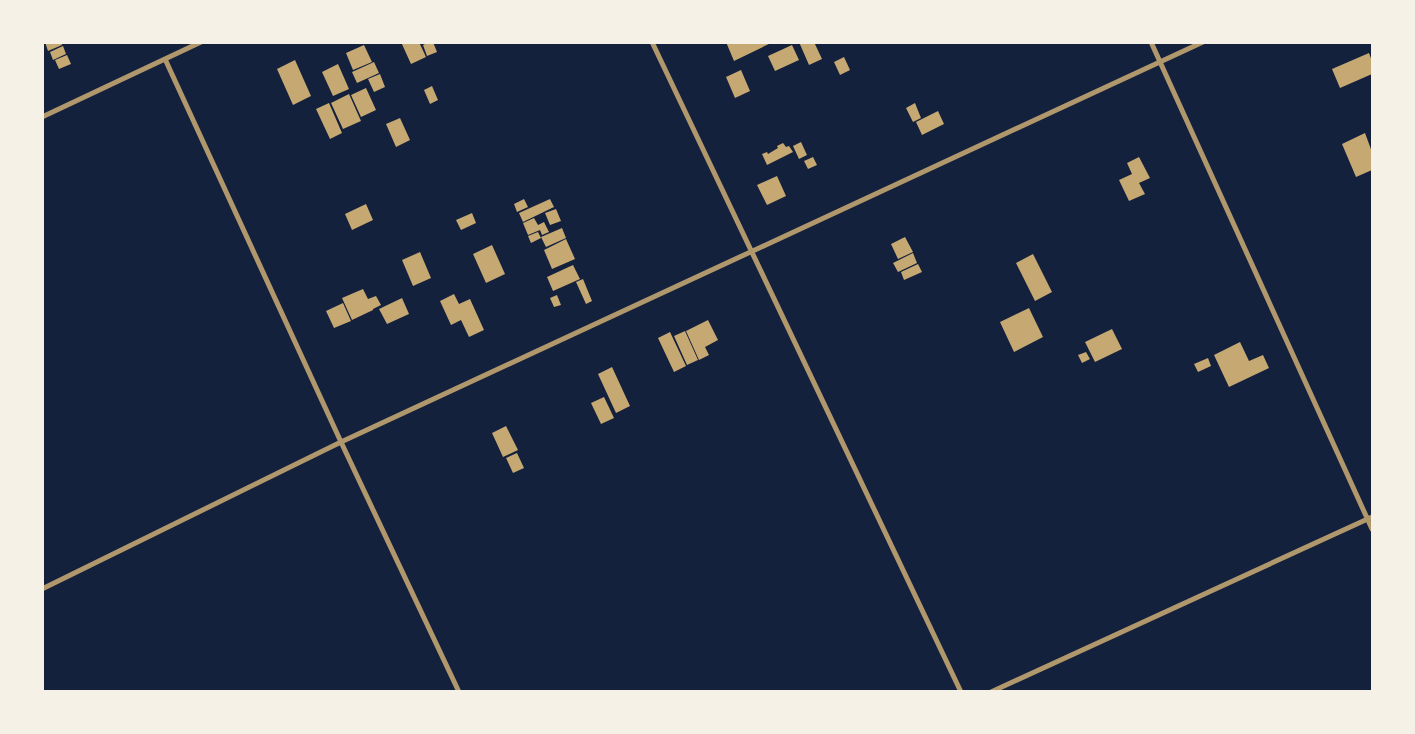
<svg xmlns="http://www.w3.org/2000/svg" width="1415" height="734" font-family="Rubik,sans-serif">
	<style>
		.building { fill: #c6a872 }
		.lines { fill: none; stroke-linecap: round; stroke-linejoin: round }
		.minor { stroke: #b1986c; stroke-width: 5 }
	</style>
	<rect width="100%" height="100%" fill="#14213d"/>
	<path class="building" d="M45,42H61L62,45L48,51Z
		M401,42H419L426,57L411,64Z
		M429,42H433L437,52L427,56L423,45Z
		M726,42H773L734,61Z
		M799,42H814L822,59L809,65Z
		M364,45L372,62L353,70L346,53Z
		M792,45L799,60L775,71L768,56Z
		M63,46L66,54L53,60L50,52Z
		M1369,53L1372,61V74L1340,88L1332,69Z
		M67,55L71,64L59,69L55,60Z
		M844,57L850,70L840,75L834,62Z
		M295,60L311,96L293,105L277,69Z
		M374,62L379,73L357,83L352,72Z
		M338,64L349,89L333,96L322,72Z
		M741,70L750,91L735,98L726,77Z
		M380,74L385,87L374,92L368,79Z
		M432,86L438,100L430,104L424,90Z
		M366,88L376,110L361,117L351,95Z
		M349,94L361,121L343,129L331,103Z
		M329,103L342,133L330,139L316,109Z
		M915,103L921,118L913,122L906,108Z
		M938,111L944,124L922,135L916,122Z
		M400,118L410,140L396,147L386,124Z
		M1365,133L1372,152V170L1356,177L1342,144Z
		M801,142L807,155L799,159L793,146Z
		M783,143L786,147L789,146L793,152L767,165L762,154L767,152L768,154L778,148L777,146Z
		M813,157L817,165L808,169L804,161Z
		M1139,157L1150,178L1139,183L1145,194L1129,201L1119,180L1132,174L1127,163Z
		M777,176L786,196L767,205L757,185Z
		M524,199L528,207L517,212L514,204Z
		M550,199L554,207L523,222L519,213Z
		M366,204L373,220L352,230L345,214Z
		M556,209L561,221L550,225L545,213Z
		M472,213L476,223L461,230L456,220Z
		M534,218L538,225L544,222L549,232L542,235L540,230L528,235L523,223Z
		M562,228L566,238L546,247L541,237Z
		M538,232L541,238L531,243L528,236Z
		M905,237L913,252L898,259L891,244Z
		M566,239L575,259L552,269L544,250Z
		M492,245L505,274L486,283L473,254Z
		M420,252L431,278L413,286L402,260Z
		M913,253L917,263L898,272L893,263Z
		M1033,254L1052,292L1035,301L1016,263Z
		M918,264L922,272L904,280L901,272Z
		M573,265L580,279L553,291L547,277Z
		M583,279L592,301L586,304L576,282Z
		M363,289L368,299L376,296L381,305L373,309V310L352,320L342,298Z
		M454,294L459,304L470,299L484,330L469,337L461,320L451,325L440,301Z
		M557,295L561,305L554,307L550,298Z
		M402,298L409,314L387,324L379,309Z
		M343,303L351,321L334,328L326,311Z
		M1029,308L1043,337L1014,352L1000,322Z
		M708,320L718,340L705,347L709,355L699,360L686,331Z
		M1112,329L1122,349L1095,362L1085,342Z
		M685,331L698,360L687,365L674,336Z
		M670,332L686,366L674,372L658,338Z
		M1240,342L1249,361L1263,355L1269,368L1229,387L1214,355Z
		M1086,352L1090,359L1082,363L1078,355Z
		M1208,358L1211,366L1198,372L1194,364Z
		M612,367L630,406L616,413L598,374Z
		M604,397L614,418L601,424L591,403Z
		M506,426L518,450L503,457L492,433Z
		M517,453L524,468L513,473L506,458Z"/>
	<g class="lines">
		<path class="minor" d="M652,42L961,692
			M1151,42L1372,529
			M165,59L341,442L459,692
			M42,117L201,42
			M42,589L341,442L1203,42
			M991,692L1372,517"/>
	</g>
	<rect width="1415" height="734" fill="none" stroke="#f6f1e7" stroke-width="88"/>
</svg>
